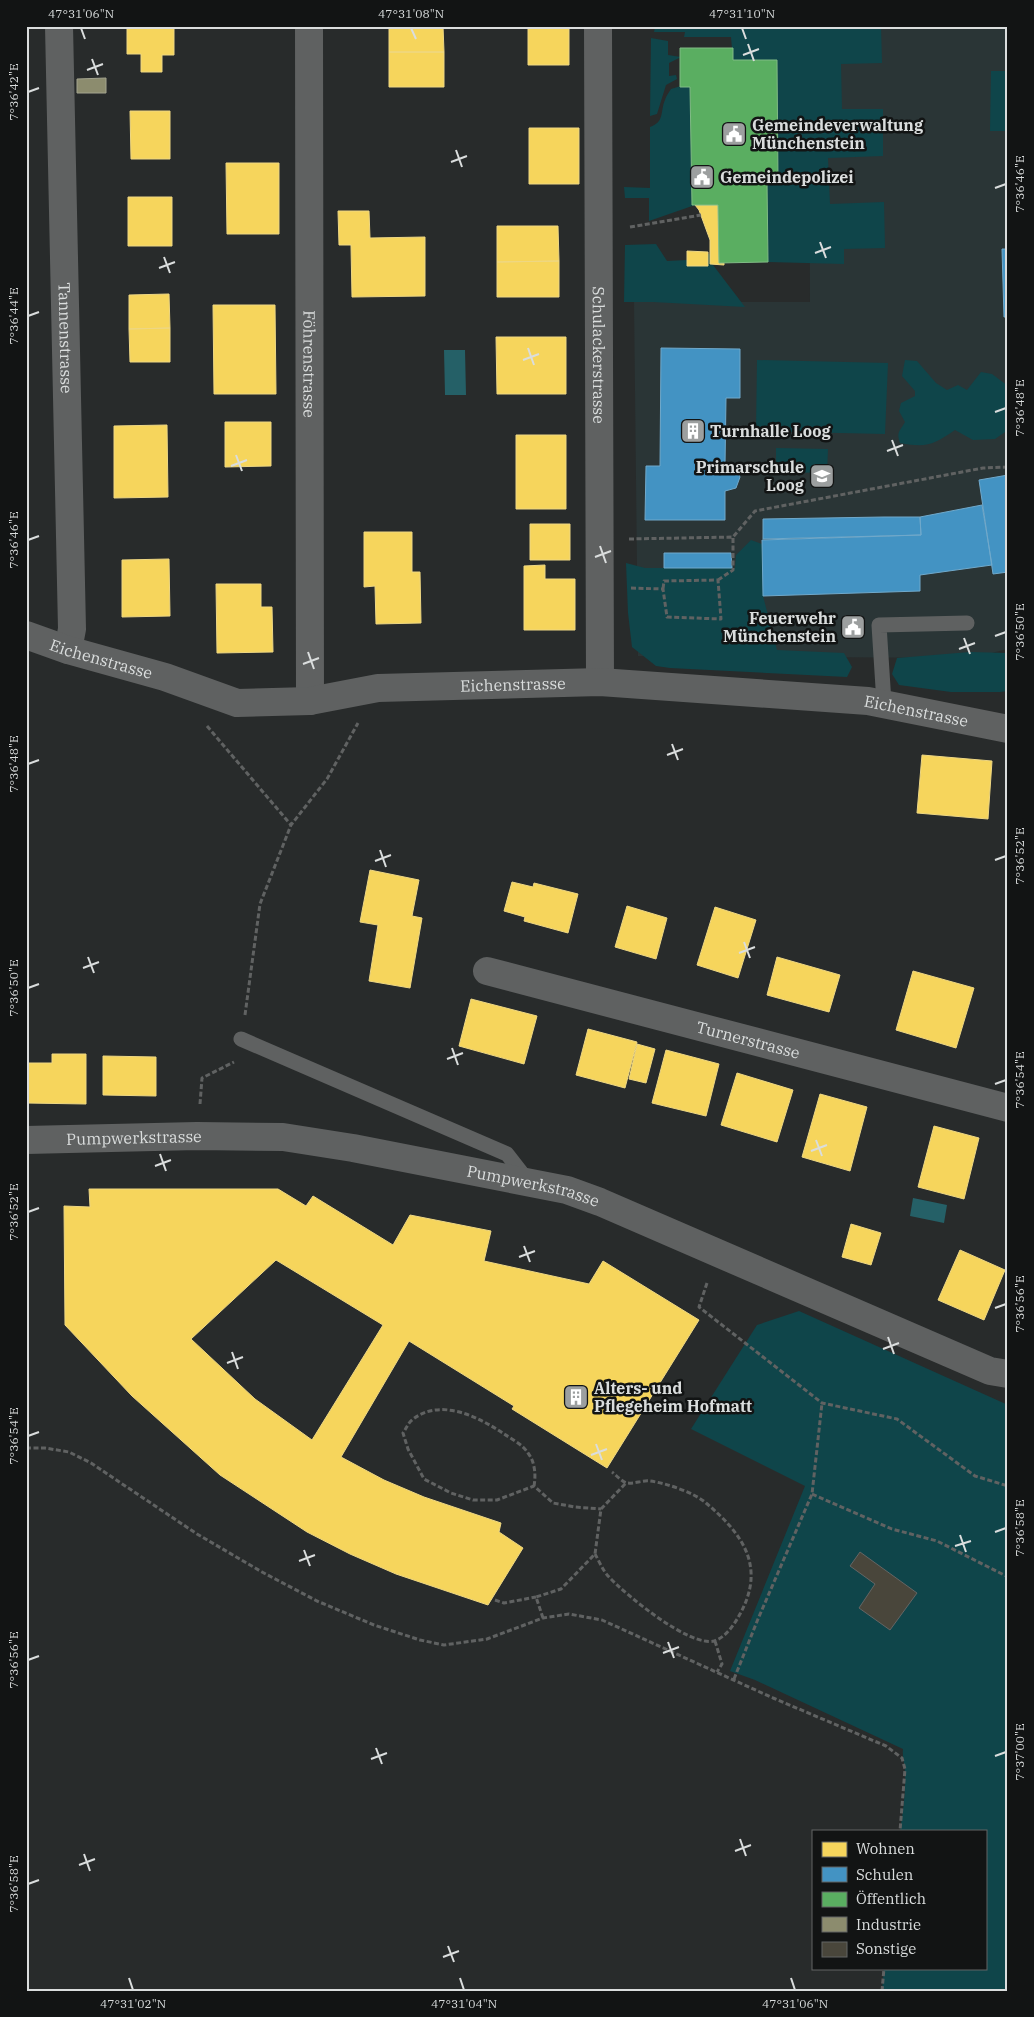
<svg xmlns="http://www.w3.org/2000/svg" width="1034" height="2017" font-family="'IBM Plex Serif',serif">
	<style>
		.built { fill: #2a3536 }
		.green { fill: #0f454a }
		.water { fill: #256067 }
		.homes { fill: #f6d55c; stroke: #eed783; fill-rule: evenodd }
		.schools { fill: #4393c3; stroke: #70a9cb }
		.public { fill: #5aae61; stroke: #80bc86 }
		.industry { fill: #8c8c6e; stroke: #a3a48f }
		.building { fill: #49463b; stroke: #646564 }
		.lines { fill: none; stroke-linecap: round; stroke-linejoin: round }
		.path { stroke: #606262; stroke-width: 3; stroke-dasharray: 5 2.5; stroke-linecap: butt }
		.service { stroke: #5f6161; stroke-width: 15 }
		.minor { stroke: #5f6161; stroke-width: 28 }
		.ticks { fill: none; stroke: #dadddd; stroke-width: 2 }
		.labels { text-anchor: middle; stroke-width: 5; stroke-linejoin: round; paint-order: stroke }
		.poi-label { font-size: 16px; font-weight: bold; fill: #dadddd; stroke: #121414; text-anchor: start }
		.street-label { font-size: 16px; fill: #dadddd; stroke: #121414 }
		.neatline { fill: none; stroke: #dadddd; stroke-width: 2 }
		.ticks-label { font-size: 12px; text-anchor: middle; fill: #dadddd }
	</style>
	<rect width="100%" height="100%" fill="#282b2b"/>
	<path class="built" d="M809,26H1008V649L970,658L638,656L634,302H810Z"/>
	<path class="green" d="M881,26L882,63L841,64L842,109H883V156L828,158L830,204L884,202L885,248L844,249V264L768,262L767,182L778,181L777,60H733L731,37H684L685,32H654L655,27Z
		M651,38L668,41V55L681,57L669,63V76L676,75L677,79L666,85L657,114L650,116Z
		M991,71H1008V131H990Z
		M681,86L690,87L692,205H695L649,221V198H625L624,187L650,188V127C665,122 660,111 665,100C666,96 669,92 671,89Z
		M656,244L667,261L687,260V266H708V254H710V264L713,265L745,307L653,302H624L625,245Z
		M757,360L888,363L885,434L756,431Z
		M905,360L917,361L936,383L947,390L958,385L967,390L981,372L992,374L1008,386V430L995,439L973,440L955,430C933,445 927,448 900,443C896,432 900,431 905,422L899,411L901,403L915,396V391L902,376Z
		M776,448L828,449L827,473L776,472Z
		M751,540L762,544L763,596L777,650L844,653L852,667L847,677L670,668L656,666L632,647L628,613L626,563L645,568H735L736,555Z
		M970,652L1008,653V691L1000,692H951L899,685L892,674L897,658Z
		M799,1311L1008,1405V1991H882L884,1968H985V1831H900C903,1811 906,1792 905,1772C905,1763 902,1758 903,1749L755,1680L730,1671L805,1486L691,1429L757,1325Z"/>
	<path class="water" d="M444,350H465L466,395H445Z
		M913,1198L947,1205L944,1223L910,1216Z"/>
	<path class="homes" d="M127,26H174V55H162V72H141V54H127Z
		M389,26H443L444,52H389Z
		M528,26H569V65H528Z
		M389,52H444V87H389Z
		M130,111H170V159H131Z
		M529,128H579V184H529Z
		M226,163H279V234H227Z
		M128,197H172V246H128Z
		M695,205H718L719,263H724V265L710,264V240L699,210Z
		M338,211H369L370,238L425,237V296L352,297L351,245H339Z
		M497,226H558L559,261L497,262Z
		M687,251L708,252V266H687Z
		M559,261V297H497V262Z
		M169,294L170,328L129,329V295Z
		M213,305H275L276,394H214Z
		M170,328V362H130L129,329Z
		M496,337H566V394H497Z
		M225,422H271V466L225,467Z
		M167,425L168,497L114,498V426Z
		M516,435H566V509H516Z
		M530,524H570V560H530Z
		M364,532H412V572H420L421,623L376,624L375,586L364,587Z
		M169,559L170,616L122,617V560Z
		M545,565V579H575V630H524V566Z
		M216,584H261V607H272L273,652L217,653Z
		M922,755L992,761L988,819L917,813Z
		M370,870L419,880L412,916L422,918L410,988L369,981L378,925L360,922Z
		M512,882L533,887L534,883L578,894L568,933L524,921L525,917L504,911Z
		M627,906L667,918L656,959L615,947Z
		M715,907L756,920L738,978L697,965Z
		M777,957L840,975L829,1012L767,995Z
		M913,971L974,988L956,1048L896,1030Z
		M471,999L537,1016L524,1064L459,1046Z
		M588,1029L637,1042L625,1088L576,1075Z
		M637,1044L655,1049L646,1083L629,1079Z
		M666,1050L719,1064L706,1116L652,1103Z
		M52,1054H86V1104L26,1103V1063H52Z
		M103,1056L156,1057V1096L103,1095Z
		M737,1073L793,1090L777,1142L721,1125Z
		M820,1094L867,1107L850,1171L802,1157Z
		M934,1126L979,1138L964,1199L918,1187Z
		M89,1189H278L306,1206L313,1196L393,1245L410,1215L491,1231L484,1261L589,1284L603,1261L699,1320L607,1468L512,1409L514,1406L409,1341L341,1457L384,1480L424,1497L501,1523L499,1532L523,1548L488,1605L396,1574L350,1554L307,1532L220,1475L132,1396L65,1325L64,1206L90,1207ZM276,1260L383,1325L312,1440L255,1399L191,1339Z
		M851,1224L881,1233L871,1265L842,1257Z
		M960,1250L1005,1270L984,1320L938,1300Z"/>
	<path class="schools" d="M1002,249H1008V317H1004Z
		M661,348L740,349V398H726L725,465L735,466L740,477L736,488L725,491V520H645L646,466H660Z
		M1008,475V572L993,574L979,480Z
		M982,505L992,565L920,575V591L763,596L762,540L921,535L920,517Z
		M884,517H920L921,535L763,539V519Z
		M664,553H731L732,568H664Z"/>
	<path class="public" d="M680,48H733V60H777L778,182H767L768,262L719,263L718,205H692L690,87H680Z"/>
	<path class="industry" d="M106,78V93H77V79Z"/>
	<path class="building" d="M860,1552L917,1593L890,1630L859,1608L875,1584L850,1566Z"/>
	<g class="lines">
		<path class="path" d="M630,227L701,215
			M629,539L733,537L755,511L983,468L1008,467
			M718,580L733,570V537
			M631,588L663,589L667,617L721,619L718,580L664,581L663,589
			M207,726L291,825
			M245,1015L260,904L291,825L327,779L358,723
			M200,1104L202,1078L234,1062
			M707,1283L699,1307L822,1403L897,1419L975,1476L1008,1486
			M26,1448H45L69,1452L91,1463L197,1534L262,1572L317,1601L374,1625L420,1640L444,1645L487,1639L543,1618L569,1614L602,1620L773,1698L886,1746L902,1758L905,1769L900,1831
			M534,1486C536,1475 535,1462 528,1453C523,1445 512,1439 504,1434C479,1417 440,1397 412,1420C408,1423 406,1429 403,1433L408,1449L424,1479L451,1493L473,1500H497L534,1486L553,1503L575,1507L601,1509
			M812,1494L892,1529L937,1541L1008,1577
			M595,1554C599,1561 603,1571 609,1577C626,1595 689,1647 714,1641C726,1637 734,1625 740,1614C766,1567 743,1534 706,1503C695,1493 666,1483 650,1481C643,1480 634,1484 627,1483C622,1482 616,1475 612,1472
			M495,1600L504,1603L536,1597
			M543,1618L536,1597L561,1589L595,1554L601,1509L626,1483
			M715,1641L722,1664L717,1672
			M734,1679L758,1619L812,1494L822,1403
			M882,1991L884,1968"/>
		<path class="service" d="M884,703L879,625L967,623
			M241,1039L507,1154L528,1181"/>
		<g class="minor">
			<path id="s1" d="M59,26L72,629L68,650"/>
			<path id="s2" d="M309,26L310,701"/>
			<path id="s3" d="M598,26L600,682"/>
			<path id="s4" d="M26,635L68,650L165,677L237,703L310,701L378,688L600,682L868,701L1008,729"/>
			<path id="s5" d="M487,971L1008,1108"/>
			<path id="s6" d="M26,1140L197,1136L283,1137L353,1148L567,1190L600,1202L990,1371L1008,1374"/>
		</g>
	</g>
	<path class="ticks" d="M81,28L85,39M411,28L416,39M742,28L746,39M748,44L754,61M743,55L759,49M92,59L98,75M87,70L103,64M28,92L39,88M456,150L462,167M451,162L467,156M995,188L1006,184M820,242L826,258M815,253L831,247M164,257L170,273M159,268L175,262M28,316L39,312M528,348L534,365M523,360L539,354M995,412L1006,408M892,440L898,456M887,451L903,445M236,455L242,471M231,466L247,460M28,540L39,536M600,546L606,563M595,557L611,551M995,636L1006,632M964,638L970,654M959,649L975,643M308,652L314,669M303,664L319,658M672,744L678,760M667,755L683,749M28,764L39,760M380,850L386,867M995,860L1006,856M375,861L391,855M744,942L750,958M739,953L755,947M88,957L94,973M83,968L99,962M28,988L39,984M452,1048L458,1065M447,1059L463,1053M995,1084L1006,1080M816,1140L822,1156M811,1151L827,1145M160,1154L166,1171M155,1166L171,1160M28,1212L39,1208M524,1246L530,1262M519,1257L535,1251M995,1308L1006,1304M888,1337L894,1354M883,1349L899,1343M232,1352L238,1369M227,1363L243,1357M28,1436L39,1432M596,1444L602,1460M591,1455L607,1449M995,1532L1006,1528M960,1535L966,1552M955,1546L971,1541M304,1550L310,1566M299,1561L315,1555M668,1642L674,1658M663,1653L679,1647M28,1660L39,1656M376,1748L382,1764M995,1756L1006,1752M371,1759L387,1753M740,1839L746,1856M735,1851L751,1845M84,1854L90,1871M79,1865L95,1859M28,1884L39,1880M448,1946L454,1962M443,1957L459,1951M129,1978L133,1990M460,1978L464,1990M791,1978L795,1990"/>
	<defs>
		<symbol id="civic-square" viewBox="-11 -11 22 22"><rect x="-9" y="-9" width="18" height="18" rx="4" fill="#9c9f9f" stroke="#121414"/><path d="M-.6-6.5H3V-4.5H.6V-3L4-1V1h2V6H-6V1h2V-1L-.6-3ZM-1.2 2.5V6h2.4V2.5Z" fill="#fff"/></symbol>
		<symbol id="building-square" viewBox="-11 -11 22 22"><rect x="-9" y="-9" width="18" height="18" rx="4" fill="#9c9f9f" stroke="#121414"/><path d="M-4-6H4V6H1V3H-1V6H-4ZM-2.5-4.3h1.7v1.8h-1.7ZM.8-4.3h1.7v1.8H.8ZM-2.5-1h1.7V.8h-1.7ZM.8-1h1.7V.8H.8Z" fill="#fff"/></symbol>
		<symbol id="school-square" viewBox="-11 -11 22 22"><rect x="-9" y="-9" width="18" height="18" rx="4" fill="#9c9f9f" stroke="#121414"/><path d="M0-5L7-2L0 1L-7-2ZM-4 1L0 2.5L4 1V4Q0 6-4 4Z" fill="#fff"/></symbol>
	</defs>
	<g fill-rule="evenodd">
		<use href="#civic-square" x="720" y="120" width="28" height="28"/>
		<use href="#civic-square" x="688" y="163" width="28" height="28"/>
		<use href="#building-square" x="679" y="417" width="28" height="28"/>
		<use href="#school-square" x="808" y="462" width="28" height="28"/>
		<use href="#civic-square" x="839" y="613" width="28" height="28"/>
		<use href="#building-square" x="562" y="1383" width="28" height="28"/>
	</g>
	<g class="labels">
		<g class="poi-label">
			<text x="752" y="131">Gemeindeverwaltung<tspan x="752" dy="18">Münchenstein</tspan></text>
			<text x="720" y="183">Gemeindepolizei</text>
			<text x="710" y="437">Turnhalle Loog</text>
			<text x="804" y="473" text-anchor="end">Primarschule<tspan x="804" dy="18">Loog</tspan></text>
			<text x="836" y="624" text-anchor="end">Feuerwehr<tspan x="836" dy="18">Münchenstein</tspan></text>
			<text x="594" y="1394">Alters- und<tspan x="594" dy="18">Pflegeheim Hofmatt</tspan></text>
		</g>
		<g class="street-label">
			<text dy="6" stroke="none"><textPath href="#s1" startOffset="312">Tannenstrasse</textPath></text>
			<text dy="6" stroke="none"><textPath href="#s3" startOffset="329">Schulackerstrasse</textPath></text>
			<text dy="6" stroke="none"><textPath href="#s2" startOffset="338">Föhrenstrasse</textPath></text>
			<text dy="6" stroke="none"><textPath href="#s4" startOffset="79">Eichenstrasse</textPath></text>
			<text dy="6" stroke="none"><textPath href="#s4" startOffset="499">Eichenstrasse</textPath></text>
			<text dy="6" stroke="none"><textPath href="#s4" startOffset="904">Eichenstrasse</textPath></text>
			<text dy="6" stroke="none"><textPath href="#s5" startOffset="270">Turnerstrasse</textPath></text>
			<text dy="6" stroke="none"><textPath href="#s6" startOffset="108">Pumpwerkstrasse</textPath></text>
			<text dy="6" stroke="none"><textPath href="#s6" startOffset="512">Pumpwerkstrasse</textPath></text>
		</g>
	</g>
	<rect width="1034" height="2017" fill="none" stroke="#121414" stroke-width="55"/>
	<rect x="812" y="1830" width="175" height="140" fill="#121414" stroke="#626464"/>
	<rect x="822" y="1842" width="25" height="15" fill="#f6d55c" stroke="#626464"/>
	<text x="856" y="1854" font-size="15" fill="#dadddd">Wohnen</text>
	<rect x="822" y="1867" width="25" height="15" fill="#4393c3" stroke="#626464"/>
	<text x="856" y="1880" font-size="15" fill="#dadddd">Schulen</text>
	<rect x="822" y="1892" width="25" height="15" fill="#5aae61" stroke="#626464"/>
	<text x="856" y="1904" font-size="15" fill="#dadddd">Öffentlich</text>
	<rect x="822" y="1917" width="25" height="15" fill="#8c8c6e" stroke="#626464"/>
	<text x="856" y="1930" font-size="15" fill="#dadddd">Industrie</text>
	<rect x="822" y="1942" width="25" height="15" fill="#49463b" stroke="#626464"/>
	<text x="856" y="1954" font-size="15" fill="#dadddd">Sonstige</text>
	<rect x="28" y="28" width="978" height="1962" class="neatline"/>
	<g class="ticks-label">
		<text x="81" y="18">47°31'06"N</text>
		<text x="411" y="18">47°31'08"N</text>
		<text x="742" y="18">47°31'10"N</text>
		<text transform="translate(14 92) rotate(-90)" y="4">7°36'42"E</text>
		<text transform="translate(1020 184) rotate(-90)" y="4">7°36'46"E</text>
		<text transform="translate(14 316) rotate(-90)" y="4">7°36'44"E</text>
		<text transform="translate(1020 408) rotate(-90)" y="4">7°36'48"E</text>
		<text transform="translate(14 540) rotate(-90)" y="4">7°36'46"E</text>
		<text transform="translate(1020 632) rotate(-90)" y="4">7°36'50"E</text>
		<text transform="translate(14 764) rotate(-90)" y="4">7°36'48"E</text>
		<text transform="translate(1020 856) rotate(-90)" y="4">7°36'52"E</text>
		<text transform="translate(14 988) rotate(-90)" y="4">7°36'50"E</text>
		<text transform="translate(1020 1080) rotate(-90)" y="4">7°36'54"E</text>
		<text transform="translate(14 1212) rotate(-90)" y="4">7°36'52"E</text>
		<text transform="translate(1020 1304) rotate(-90)" y="4">7°36'56"E</text>
		<text transform="translate(14 1436) rotate(-90)" y="4">7°36'54"E</text>
		<text transform="translate(1020 1528) rotate(-90)" y="4">7°36'58"E</text>
		<text transform="translate(14 1660) rotate(-90)" y="4">7°36'56"E</text>
		<text transform="translate(1020 1752) rotate(-90)" y="4">7°37'00"E</text>
		<text transform="translate(14 1884) rotate(-90)" y="4">7°36'58"E</text>
		<text x="133" y="2008">47°31'02"N</text>
		<text x="464" y="2008">47°31'04"N</text>
		<text x="795" y="2008">47°31'06"N</text>
	</g>
</svg>
